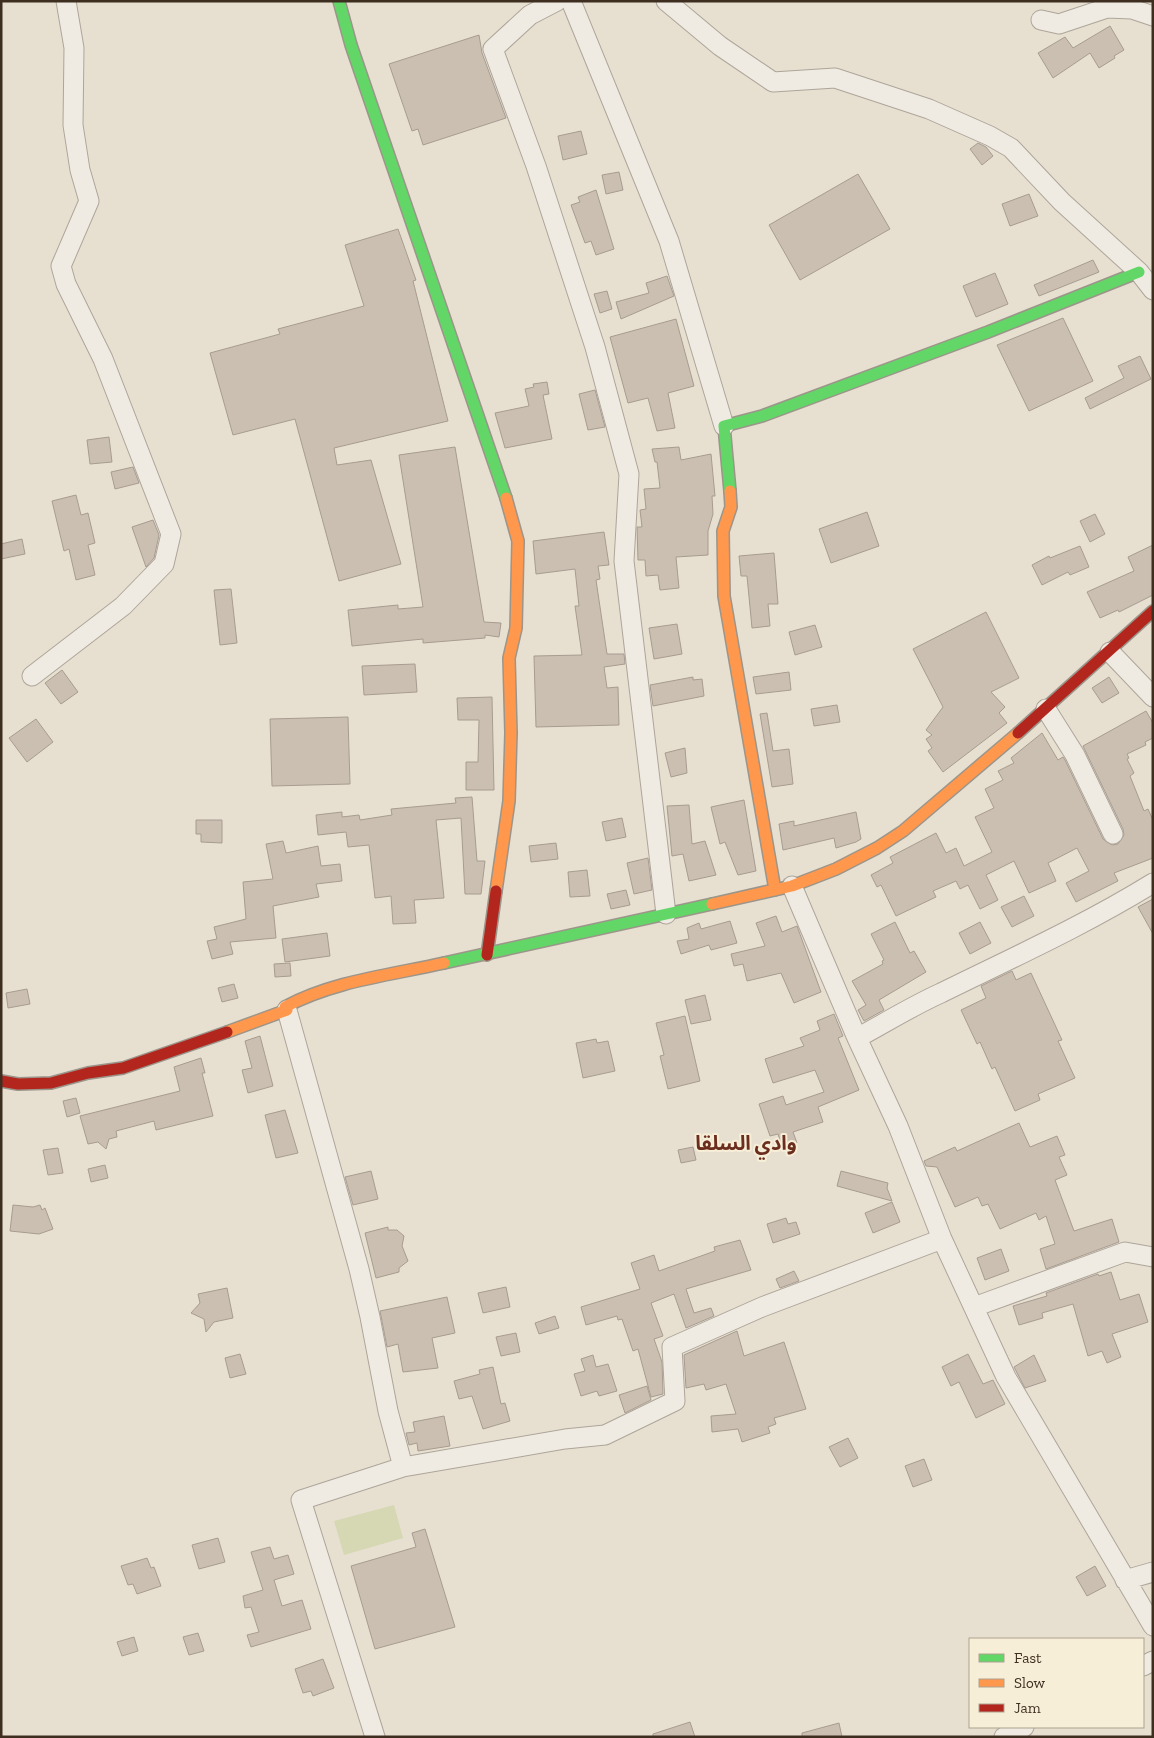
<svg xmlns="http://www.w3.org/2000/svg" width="1154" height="1738" font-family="'Zilla Slab','Noto Sans Arabic',serif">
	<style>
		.green { fill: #d6d7b3 }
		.building { fill: #cbbfb2; stroke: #a89c90 }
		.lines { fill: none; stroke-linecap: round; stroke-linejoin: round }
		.street-casing { stroke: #ada599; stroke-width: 21 }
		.fast-casing { stroke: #9c958a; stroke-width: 14 }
		.slow-casing { stroke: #9c958a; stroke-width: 14 }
		.jam-casing { stroke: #9c958a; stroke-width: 14 }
		.street { stroke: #efebe3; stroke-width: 19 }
		.fast { stroke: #63d668; stroke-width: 11 }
		.slow { stroke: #ff974d; stroke-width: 11 }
		.jam { stroke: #b3261e; stroke-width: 11 }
		.labels { text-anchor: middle; stroke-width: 4; stroke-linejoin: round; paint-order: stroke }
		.quarter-label { font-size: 20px; font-weight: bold; fill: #6b2e1e; stroke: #f7eed8 }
	</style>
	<rect width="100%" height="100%" fill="#e7e0d1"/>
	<path class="green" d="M394,1505L403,1538L344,1555L334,1521Z"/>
	<path class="building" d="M1110,26L1124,50L1114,56L1115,58L1099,68L1090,53L1053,78L1038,53L1065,37L1073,48Z
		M479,35L482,53L506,118L423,145L418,129L412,131L389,64Z
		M581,131L587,154L563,160L558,136Z
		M978,143L986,147L993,156L982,165L970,149Z
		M619,172L623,190L606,194L602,175Z
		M858,174L890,229L800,280L769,225Z
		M596,190L614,249L596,255L591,241L585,243L571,205L580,202L578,197Z
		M1029,194L1038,216L1010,226L1002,204Z
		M398,229L416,280L413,281L448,421L334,448L337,465L371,460L401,564L339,581L295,419L233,435L210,353L280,334L278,329L364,306L345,245Z
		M1093,260L1099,272L1039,296L1034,285Z
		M995,273L1008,304L976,317L963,286Z
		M667,276L674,296L621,319L616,302L649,293L646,283Z
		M607,291L612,309L600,313L594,294Z
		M1063,318L1093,381L1029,411L997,345Z
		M676,319L694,386L668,393L675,428L657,431L648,398L628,403L610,337Z
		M1140,356L1151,379L1090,409L1085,398L1124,378L1118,366Z
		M547,382L549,394L543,395L552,439L505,448L495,413L529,406L525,389L534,387L533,384Z
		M595,390L605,427L588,430L579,394Z
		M109,437L112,462L90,464L87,440Z
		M455,447L484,622L501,623L499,637L485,635V638L423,643V639L352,646L348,610L398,605V609L423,607L399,455Z
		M679,447L681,460L711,454L715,496H712L713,514L708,531V555L676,557L679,588L660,590L658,575L646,576L645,560H638L637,527H642L640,510L646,509L644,489L660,488L657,462H655L652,449Z
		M133,467L139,483L115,489L111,472Z
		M76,495L81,515L88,513L95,543L88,545L95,575L76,580L69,549L64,551L52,501Z
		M867,512L879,546L831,563L819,529Z
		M1095,514L1105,534L1090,542L1080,521Z
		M153,520L159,535L154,558L146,567L132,527Z
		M604,532L609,565L598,566L600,579L596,580L607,654H624L625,664L604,667L607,688L618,687L619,725L536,727L534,656L582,655L575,606H579L575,569L536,574L533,541Z
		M22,539L25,554L1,559V544Z
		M1153,545V595L1119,612L1118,610L1100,618L1087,592L1134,571L1128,557Z
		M1080,546L1089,567L1070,575L1068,572L1042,585L1032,565L1049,556L1050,558Z
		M774,553L778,604H768L770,626L752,628L747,576H741L739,556Z
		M231,589L237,643L220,645L214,590Z
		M986,612L1019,678L991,692L1005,707L999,713L1007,723L943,772L928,751L932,748L926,739L932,735L926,730L943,707L913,649Z
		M677,624L682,654L654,659L649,628Z
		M815,625L822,647L795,655L789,632Z
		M415,664L417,692L364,695L362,666Z
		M62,670L78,692L61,704L45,683Z
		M789,672L791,690L756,694L753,677Z
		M693,677V680L702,679L704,696L653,706L650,685Z
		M1109,677L1119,693L1102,703L1092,688Z
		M492,697L494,790H466V762H478L479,720H458L457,698Z
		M837,705L840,722L814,726L811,709Z
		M1146,711L1153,723V738L1145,742L1146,745L1127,754L1129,758L1127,759L1134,773L1130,776L1144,811L1148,809L1153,820V858L1114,873L1118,881L1076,902L1066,883L1089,871L1077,848L1048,863L1056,881L1029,893L1014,861L986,875L998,900L980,909L968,885L960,889L956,881L933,891L936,897L896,916L881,885L877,887L871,875L893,863L890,857L936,833L946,853L956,848L964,866L992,852L975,817L994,808L985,789L1003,780L998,771L1014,763L1011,758L1042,733L1058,760L1063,757L1065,760L1103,839L1112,845L1118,844L1124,835L1123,829L1083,746Z
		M767,713L773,751L789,749L793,784L772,787L760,714Z
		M348,717L350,784L272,786L270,719Z
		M36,719L53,742L27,762L9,738Z
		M685,748L687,773L671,777L665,753Z
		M472,797L477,861H485L481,894H465L461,818L436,820L444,898L414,900L416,923L393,924L391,896L375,898L369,845L348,847L346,832L318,835L316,815L342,812V817L359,815L360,820L392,815L391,809L456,803L455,798Z
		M744,800L756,871L738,875L725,842L720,844L711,807Z
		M689,805L692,844L705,841L716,875L689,881L683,854L672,856L667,806Z
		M856,812L861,839L856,842L836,848L834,838L783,850L779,824L794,821V826Z
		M622,818L626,837L606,841L602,822Z
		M196,820H222V843L201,842V834H196Z
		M283,841L286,853L318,846L321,866L340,864L342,881L316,884L319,897L273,906L276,938L230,942L233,954L212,959L207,941L217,939L214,927L246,919L243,882L273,879L266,844Z
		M556,843L558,859L531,862L529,846Z
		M648,858L652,890L634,894L627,863Z
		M587,870L590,896L570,897L568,872Z
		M626,890L630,905L611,909L607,894Z
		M1024,896L1034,916L1012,927L1001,907Z
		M1153,899V934L1138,907Z
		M776,916L782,932L797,926L821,992L794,1003L781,973L747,981L743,964L734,966L731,954L765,946L756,923Z
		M730,921L737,943L711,950L709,945L681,954L677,941L689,939L687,928L699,923L701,929Z
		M895,922L910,953L914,951L926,972L879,1000L884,1010L864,1021L858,1010L866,1005L852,981L883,964L882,961L884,960L871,934Z
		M980,922L991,943L970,954L959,933Z
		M327,933L330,956L285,962L282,939Z
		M290,963L291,976L275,977L274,964Z
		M1012,971L1016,980L1031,973L1062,1040L1058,1041L1075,1078L1038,1094L1040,1100L1015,1111L995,1067L992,1069L980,1042L977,1044L961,1010L986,998L981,986Z
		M234,984L238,998L222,1002L218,988Z
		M27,989L30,1004L8,1008L6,993Z
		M705,995L711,1020L691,1024L685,1000Z
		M834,1014L843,1036L838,1038L859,1090L818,1107L823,1122L793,1132L797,1143L782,1147L778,1134L770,1136L759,1104L783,1096L786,1105L824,1092L815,1070L773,1083L765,1059L804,1046L800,1038L820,1030L817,1021Z
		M685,1016L700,1081L668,1089L660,1056L664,1055L656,1023Z
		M260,1036L273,1086L248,1093L242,1070L252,1068L245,1041Z
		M596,1039L597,1043L608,1041L615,1071L583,1078L576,1043Z
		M201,1058L205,1073H202L213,1116L156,1130L154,1121L116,1131L117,1137L109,1139L106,1149L98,1142L88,1144L80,1116L180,1091L174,1067Z
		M76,1098L80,1113L67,1117L63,1101Z
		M285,1110L298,1153L276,1158L265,1115Z
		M1019,1123L1030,1147L1057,1136L1065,1155L1059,1157L1067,1175L1055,1180L1074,1231L1112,1219L1119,1242L1046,1269L1040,1249L1055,1244L1046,1216L1039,1220L1036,1213L1000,1229L988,1204L982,1206L978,1197L955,1207L937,1167L926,1166L924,1161L955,1147L957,1151Z
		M693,1147L696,1160L681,1163L678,1150Z
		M58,1148L63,1173L48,1175L43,1150Z
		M105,1165L108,1178L91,1182L88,1169Z
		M371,1171L378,1199L353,1205L345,1177Z
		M841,1171L888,1183L887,1188L892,1201L837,1186Z
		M892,1202L900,1222L873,1233L865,1213Z
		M13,1205L33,1207L40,1205L42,1210L45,1208L53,1229L39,1234L10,1231Z
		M786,1218L788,1224L796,1222L800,1234L773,1243L767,1224Z
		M388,1227V1230H397L404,1236L402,1246L408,1261L399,1268V1272L376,1278L365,1233Z
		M740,1240L751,1270L686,1289L694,1313L711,1308L714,1316L686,1328L674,1294L651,1303L663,1336L654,1339L662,1362L663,1394L651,1397L638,1349L633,1351L622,1319L618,1320L617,1316L586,1325L581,1307L640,1289L631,1263L654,1255L659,1271L715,1251L714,1247Z
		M1001,1249L1009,1271L985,1280L977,1258Z
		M794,1271L799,1281L780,1288L776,1279Z
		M1111,1272L1120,1300L1139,1294L1148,1322L1112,1334L1121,1357L1107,1363L1102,1351L1088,1356L1073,1304L1042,1313L1043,1318L1019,1325L1013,1306L1047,1296L1046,1293L1098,1274L1099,1276Z
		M506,1287L510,1307L483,1313L478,1293Z
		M227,1288L233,1318L214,1322L206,1332L204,1319L191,1313L200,1303L198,1294Z
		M447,1297L455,1333L432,1338L438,1368L403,1372L398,1344L387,1347L380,1311Z
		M555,1316L559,1328L539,1334L535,1323Z
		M737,1331L744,1356L784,1342L806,1409L774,1418L776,1424L768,1427L770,1433L742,1442L738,1429L712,1432L711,1416L736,1414L726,1384L706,1390L704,1384L686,1388L684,1355Z
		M516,1333L520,1352L501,1356L496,1337Z
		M240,1354L246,1374L230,1378L225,1358Z
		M968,1354L983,1384L993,1380L1005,1404L976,1418L959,1382L951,1386L942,1367Z
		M593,1355L596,1367L608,1364L617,1391L599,1396L597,1391L581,1396L574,1374L585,1371L581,1359Z
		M1034,1355L1046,1381L1025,1388L1014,1367Z
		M493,1367L501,1404L505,1403L510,1421L483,1429L472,1396L459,1399L454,1381L480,1374L479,1370Z
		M647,1386L651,1400L625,1413L619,1395Z
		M444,1416L450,1446L418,1451L417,1443L409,1445L406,1433L415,1432L413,1422Z
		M848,1438L858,1458L840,1467L829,1447Z
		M924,1459L932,1480L913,1487L905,1466Z
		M425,1529L455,1627L375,1649L351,1566L416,1547L412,1533Z
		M218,1538L225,1562L199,1569L192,1545Z
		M270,1547L274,1559L288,1555L294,1574L274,1580L282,1606L302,1600L311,1629L251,1647L247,1635L259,1632L251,1607L245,1608L243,1596L263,1590L251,1552Z
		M147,1558L151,1568L154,1567L161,1586L137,1594L133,1584L128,1585L121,1566Z
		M1095,1566L1106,1586L1087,1596L1076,1577Z
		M198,1633L204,1651L189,1655L183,1637Z
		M134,1637L138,1651L122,1656L117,1642Z
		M323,1659L334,1688L313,1696L311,1691L303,1693L295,1669Z
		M690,1722L695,1737H653V1734Z
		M839,1723L842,1737H802V1733Z"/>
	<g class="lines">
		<defs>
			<path id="street" d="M557,1L530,15L493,49L536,166L595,347L629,474L624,561L666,914
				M571,1L669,241L724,426
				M666,1L720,46L773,82L835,78L929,109L990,136L1011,148L1062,202L1139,272L1153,290
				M1041,20L1059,24L1107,8L1132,9L1153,16
				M1110,652L1153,697
				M32,676L123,606L164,564L171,534L103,359L66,284L61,266L89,201L80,170L73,125L74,48L66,1
				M1046,709L1075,755L1113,834
				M792,886L857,1038L898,1126L942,1239L1006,1377L1153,1626
				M287,1010L359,1269L370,1317L388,1411L403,1467L301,1500L375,1737
				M857,1038C885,1023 912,1006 941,993C1012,958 1085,925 1153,883
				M974,1307L1125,1252L1153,1257
				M403,1467L565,1439L605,1435L675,1401L672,1347L762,1307L942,1239
				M1125,1580L1153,1572
				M1143,1666L1153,1661
				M1004,1737L1024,1727"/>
			<path id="fast" d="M339,1L351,45L506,498
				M730,491L724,426L762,416L988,332L1139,272
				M444,963L712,904"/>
			<path id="slow" d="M730,491L731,507L723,531L724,596L775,890
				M496,891L509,801L511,733L509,658L516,628L518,541L506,498
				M712,904L792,886L836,869L877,848L903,831L1018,733
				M227,1032L287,1010L285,1007C333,981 391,975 444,963"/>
			<path id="jam" d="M1018,733L1153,611
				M487,955L496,891
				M1,1081L18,1084L51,1083L88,1073L123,1068L227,1032"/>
		</defs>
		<use href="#street" class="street-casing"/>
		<use href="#fast" class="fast-casing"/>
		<use href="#slow" class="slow-casing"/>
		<use href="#jam" class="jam-casing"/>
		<use href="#street" class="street"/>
		<use href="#fast" class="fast"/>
		<use href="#slow" class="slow"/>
		<use href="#jam" class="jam"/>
	</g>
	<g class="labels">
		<g class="quarter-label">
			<text x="746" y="1150">وادي السلقا</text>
		</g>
	</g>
	<rect width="1154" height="1738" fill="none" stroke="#3d2e20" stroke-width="5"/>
	<rect x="969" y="1638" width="175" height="90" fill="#f7eed8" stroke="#ada18e"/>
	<rect x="979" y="1654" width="25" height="8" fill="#63d668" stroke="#ada18e"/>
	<text x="1014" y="1663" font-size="15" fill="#3d2e20">Fast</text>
	<rect x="979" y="1679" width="25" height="8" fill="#ff974d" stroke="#ada18e"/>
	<text x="1014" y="1688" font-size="15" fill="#3d2e20">Slow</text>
	<rect x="979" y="1704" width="25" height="8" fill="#b3261e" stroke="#ada18e"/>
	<text x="1014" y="1713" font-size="15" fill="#3d2e20">Jam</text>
</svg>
